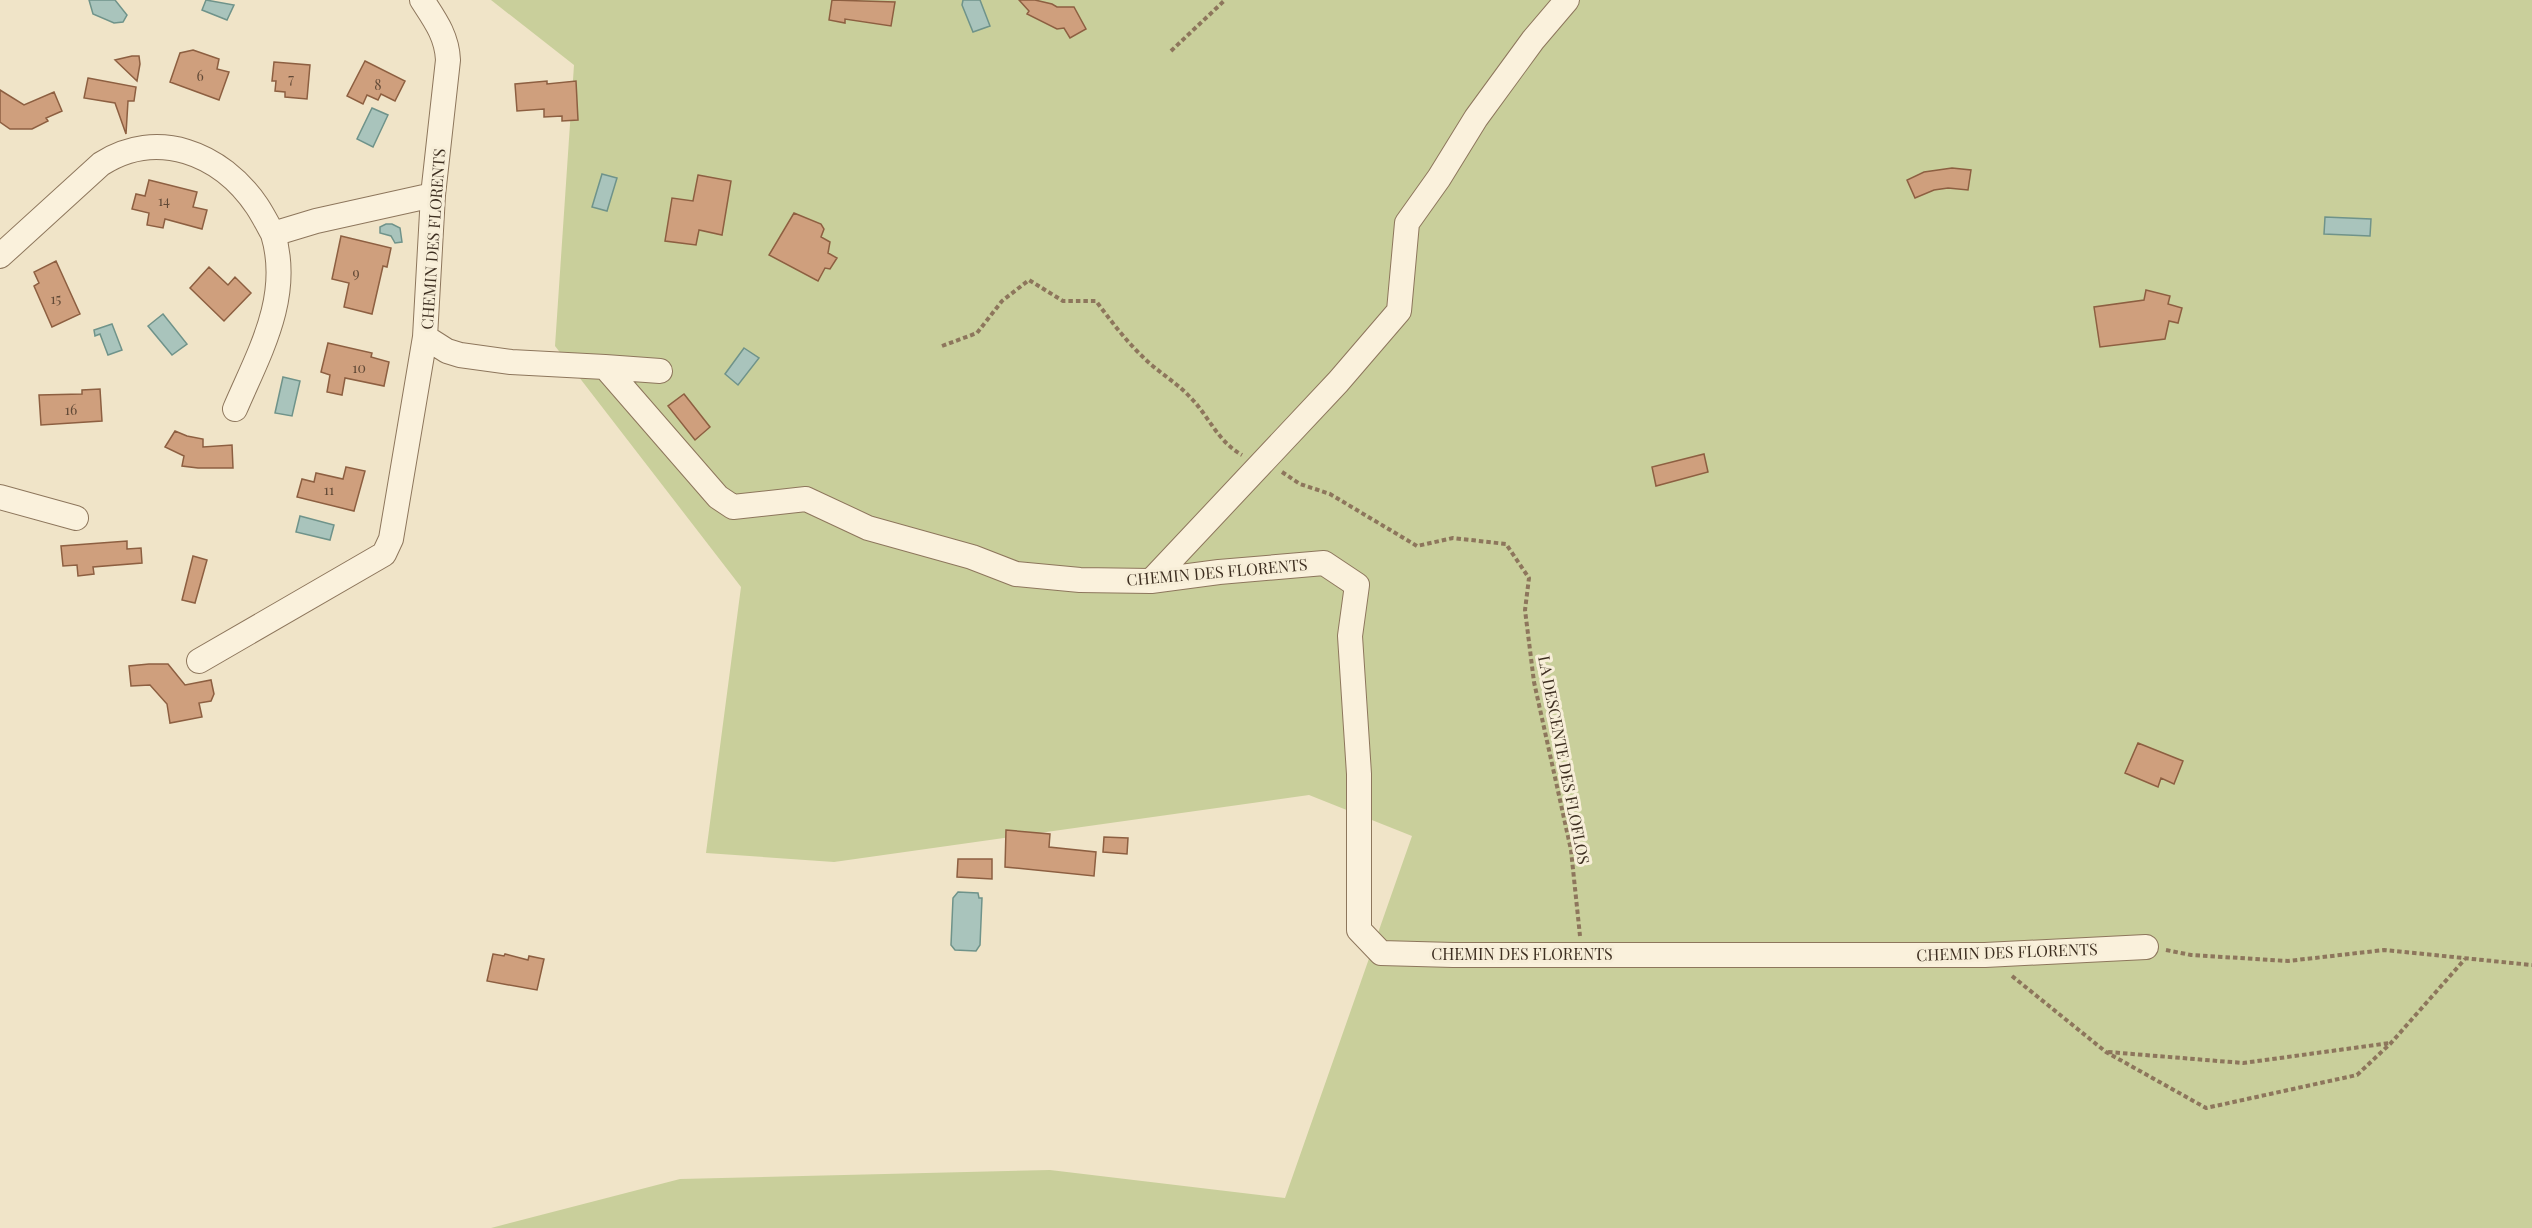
<svg xmlns="http://www.w3.org/2000/svg" width="2532" height="1228" font-family="'Playfair Display',serif">
	<style>
		.green { fill: #c9cf9b }
		.water { fill: #a9c4bc; stroke: #6f938a; stroke-width: 1.5 }
		.building { fill: #cf9f7d; stroke: #8d5f41; stroke-width: 1.5 }
		.lines { fill: none; stroke-linecap: round; stroke-linejoin: round }
		.minor-casing { stroke: #8d765c; stroke-width: 26 }
		.path { stroke: #8d765c; stroke-width: 4; stroke-dasharray: 4.5 3; stroke-linecap: butt }
		.minor { stroke: #faf1dc; stroke-width: 24 }
		.labels { text-anchor: middle; stroke-width: 6; stroke-linejoin: round; paint-order: stroke }
		.number-label { font-size: 14px; fill: #624a37 }
		.street-label { font-size: 16px; fill: #3d2e20; stroke: #f7eed8 }
	</style>
	<rect width="100%" height="100%" fill="#f0e4c8"/>
	<path class="green" d="M491,0H2532V1228H491L680,1179L1050,1170L1285,1198L1412,836L1309,795L834,862L706,853L741,587L555,346L574,65Z"/>
	<path class="water" d="M89,0H115L127,15L123,22L114,23L93,14Z
		M206,0L234,5L227,20L202,10Z
		M963,0H980L990,26L973,32L962,5Z
		M372,108L388,115L373,147L357,139Z
		M602,174L617,178L607,211L592,207Z
		M2325,217L2371,219L2370,236L2324,234Z
		M386,224H392L400,228L402,242L395,243L391,236L380,233V227Z
		M163,314L187,344L172,355L148,326Z
		M112,324L122,350L108,355L100,334L95,336L94,330Z
		M744,348L759,358L738,385L725,374Z
		M283,377L300,381L292,416L275,413Z
		M300,516L334,525L330,540L296,532Z
		M958,892L978,893L979,898H982L980,945L976,951L955,950L951,945L953,898Z"/>
	<path class="building" d="M832,0L895,2L891,26L845,19V23L829,20Z
		M1019,0H1035L1052,4L1057,7H1074L1086,29L1070,38L1064,28L1057,29L1027,14L1029,11Z
		M193,50L219,59L217,69L229,72L219,100L170,82L180,53Z
		M132,56H139L140,64L137,81L115,60Z
		M365,61L405,81L395,101L381,94L378,100L367,95L363,104L347,96Z
		M274,62L310,65L307,99L285,97V92L275,91L276,81H272Z
		M88,78L136,87L134,101H128L126,134L115,103L84,98Z
		M547,81V84L576,81L578,120L562,121V116L544,117V109L517,111L515,84Z
		M0,90L24,105L54,92L62,111L46,118L48,121L32,129H10L0,122Z
		M1952,168L1971,170L1968,190L1948,188L1934,190L1915,198L1907,180L1924,172Z
		M698,175L731,181L722,235L699,230L696,245L665,241L672,198L693,201Z
		M149,180L197,192L193,207L207,210L202,229L165,219L163,228L147,225L149,213L132,209L136,194L145,196Z
		M794,213L821,224L824,229L821,237L830,242L828,253L837,258L830,269L825,268L818,281L769,255Z
		M341,236L391,248L387,267L383,266L372,314L344,307L349,283L332,279Z
		M56,261L80,314L52,327L34,286L39,283L34,272Z
		M209,267L228,285L235,277L251,293L224,321L190,288Z
		M2146,290L2170,296L2168,304L2182,308L2178,323L2169,321L2165,339L2100,347L2094,307L2144,300Z
		M328,343L372,353L371,357L389,362L384,386L345,378L342,395L327,392L330,375L321,372Z
		M100,389L102,421L41,425L39,395L82,394V390Z
		M684,394L710,427L695,440L668,406Z
		M175,431L187,436L203,439V447L232,445L233,468H198L182,466L184,456L165,447Z
		M1704,454L1708,472L1656,486L1652,467Z
		M346,467L365,471L354,511L297,497L302,479L314,482L316,473L343,479Z
		M127,541V549L141,548L142,563L93,567L94,574L78,576L77,565L63,566L61,546Z
		M193,556L207,560L195,603L182,600Z
		M149,664H168L185,685L211,680L214,694L211,701L199,703L202,717L170,723L167,704L150,685L131,686L129,666Z
		M2138,743L2183,761L2174,784L2161,778L2158,787L2125,773Z
		M1006,830L1050,834L1049,847L1096,852L1094,876L1005,867Z
		M1104,837L1128,838L1127,854L1103,852Z
		M958,859H992V879L957,877Z
		M493,954L504,956L505,954L528,960L529,956L544,959L537,990L487,981Z"/>
	<g class="lines">
		<defs>
			<path id="minor" d="M422,0C435,20 447,36 448,60L433,195L425,337L447,351L460,355L511,362L605,367L718,497L733,507L806,499L868,528L972,557L1016,574L1080,580L1151,581L1219,572L1324,563L1357,585L1350,636L1359,774V930L1381,953L1453,955H1985L2146,947
				M0,256L101,164C157,128 221,153 257,206C263,215 268,225 273,234L316,221L433,195
				M605,367L660,371
				M235,409C259,353 292,297 273,234
				M0,497L76,518
				M1151,581L1338,382L1399,311L1407,223L1439,178L1476,118L1533,40L1567,0
				M199,661L384,554L391,539L425,337"/>
		</defs>
		<use href="#minor" class="minor-casing"/>
		<path class="path" d="M1171,51L1225,0
			M942,346L977,333L1002,301L1029,280L1063,301H1096C1111,321 1126,341 1144,358C1158,372 1176,382 1190,397C1209,416 1217,441 1242,455
			M1282,472L1300,484L1330,494L1417,546L1453,538L1506,544L1529,578L1525,610L1534,682L1571,850L1580,936
			M2166,950L2191,955L2288,961L2384,950L2532,965
			M2012,976L2106,1052L2206,1108L2357,1075L2391,1043L2465,959
			M2108,1052L2243,1063L2390,1043"/>
		<use href="#minor" class="minor"/>
	</g>
	<g class="labels">
		<g class="number-label">
			<text x="200" y="81">6</text>
			<text x="291" y="84">7</text>
			<text x="378" y="90">8</text>
			<text x="164" y="206">14</text>
			<text x="356" y="278">9</text>
			<text x="56" y="304">15</text>
			<text x="359" y="373">10</text>
			<text x="71" y="415">16</text>
			<text x="329" y="495">11</text>
		</g>
		<g class="street-label">
			<text transform="translate(433 239) rotate(-86)" y="6">CHEMIN DES FLORENTS</text>
			<text transform="translate(1217 572) rotate(-5)" y="6">CHEMIN DES FLORENTS</text>
			<text transform="translate(1564 760) rotate(79)" y="6">LA DESCENTE DES FLOFLOS</text>
			<text transform="translate(2007 952) rotate(-2)" y="6">CHEMIN DES FLORENTS</text>
			<text x="1522" y="960">CHEMIN DES FLORENTS</text>
		</g>
	</g>
</svg>
